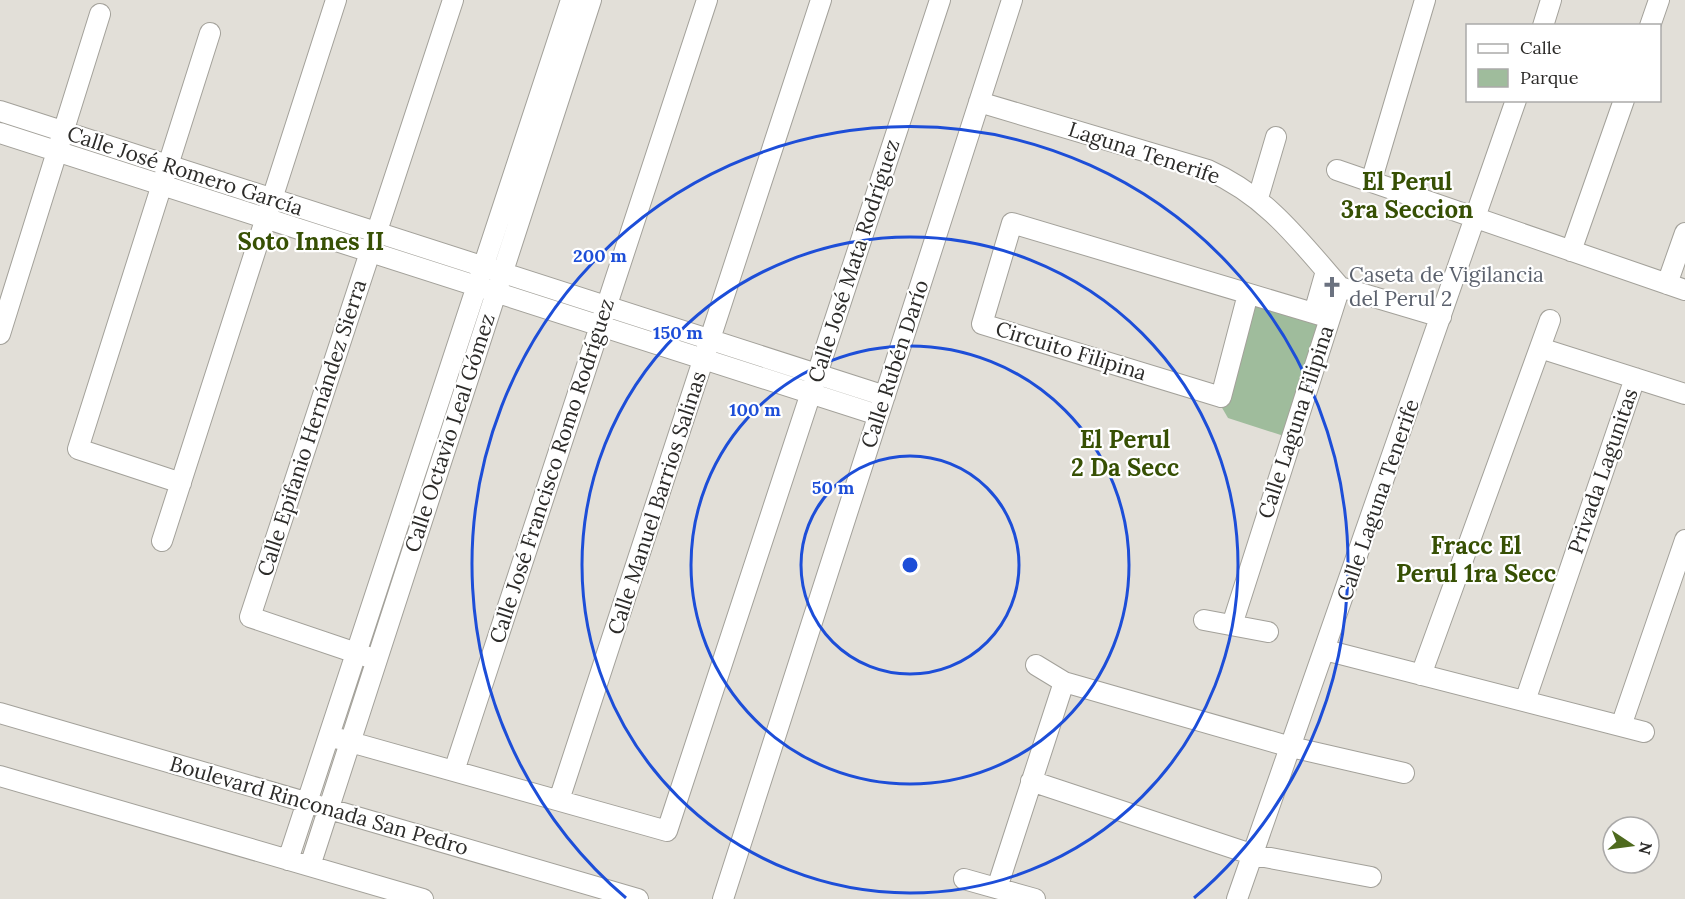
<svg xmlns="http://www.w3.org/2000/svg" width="1685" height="899" font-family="Lora,serif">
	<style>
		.green { fill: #9fbc9c }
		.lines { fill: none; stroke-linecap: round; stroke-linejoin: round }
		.minor-casing { stroke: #a3a19a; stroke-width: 22 }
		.minor { stroke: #fff; stroke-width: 20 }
		.ring { fill: none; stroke: #1d4ed8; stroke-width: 3 }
		.labels { text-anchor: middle; stroke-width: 4.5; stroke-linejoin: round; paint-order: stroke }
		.street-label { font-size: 21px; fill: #2c2b29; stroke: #fff }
		.worship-label { font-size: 21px; fill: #5b616d; stroke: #fff; text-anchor: start }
		.quarter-label { font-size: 24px; font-weight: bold; fill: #375004; stroke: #fff }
		.centre { fill: #1d4ed8; stroke: #fff; stroke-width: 3 }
		.ring-label { font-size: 18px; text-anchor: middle; font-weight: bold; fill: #1d4ed8; stroke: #fff; stroke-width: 4.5; stroke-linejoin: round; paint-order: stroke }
	</style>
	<rect width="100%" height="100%" fill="#e2dfd8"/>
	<path class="green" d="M1250,302L1324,322L1287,437L1228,418L1221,406Z"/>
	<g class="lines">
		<defs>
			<path id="minor" d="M1543,26L1551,0
				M1650,26L1659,0
				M979,102L1208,170C1268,197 1298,239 1340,287
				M0,111L885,396
				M0,133L878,415
				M1337,170L1685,290
				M1371,182L1425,0
				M1258,198L1276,137
				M1571,251L1624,100
				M1667,284L1685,233
				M1340,287L1441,317
				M1248,294L1221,397L982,324L1012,223L1330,318
				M1314,313L1326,271
				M0,334L100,14
				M1540,348L1685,394
				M181,483L78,449L210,33
				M162,541L336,0
				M1204,620L1268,632
				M1232,625L1340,287
				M1325,650L1644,732
				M368,657L250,617L453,0
				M1036,665L1064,682L1291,747L1404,773
				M1421,675L1550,320
				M1525,701L1635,378
				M0,713L638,899
				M1621,726L1685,540
				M329,736L667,831L940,0
				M454,771L707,0
				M0,776L423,899
				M1031,781L1254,855L1371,877
				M559,800L821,0
				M288,860L571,0
				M310,866L591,0
				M964,879L1035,899
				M997,888L1064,682
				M723,899L1012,0
				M1237,899L1516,100"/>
		</defs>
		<use href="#minor" class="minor-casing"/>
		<use href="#minor" class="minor"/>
	</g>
	<g class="ring">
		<circle cx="910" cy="565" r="109"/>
		<circle cx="910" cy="565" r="219"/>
		<circle cx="910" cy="565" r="328"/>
		<path d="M626 898A438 438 0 1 1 1194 898"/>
	</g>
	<defs>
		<symbol id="church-bare" viewBox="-9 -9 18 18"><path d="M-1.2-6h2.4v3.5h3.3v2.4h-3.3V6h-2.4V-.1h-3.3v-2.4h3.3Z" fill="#6b7280" stroke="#fff" stroke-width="2.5" paint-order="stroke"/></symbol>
	</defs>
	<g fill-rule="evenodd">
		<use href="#church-bare" x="1317" y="272" width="30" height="30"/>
	</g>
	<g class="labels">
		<g class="street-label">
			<text transform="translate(1144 153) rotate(18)" y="7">Laguna Tenerife</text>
			<text transform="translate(185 171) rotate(18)" y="7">Calle José Romero García</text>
			<text transform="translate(854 261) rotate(-72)" y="7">Calle José Mata Rodríguez</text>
			<text transform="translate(1071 351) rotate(17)" y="7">Circuito Filipina</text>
			<text transform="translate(895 364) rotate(-72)" y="7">Calle Rubén Darío</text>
			<text transform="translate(1296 422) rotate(-72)" y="7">Calle Laguna Filipina</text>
			<text transform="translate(312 428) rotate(-72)" y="7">Calle Epifanio Hernández Sierra</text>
			<text transform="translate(450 433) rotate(-72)" y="7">Calle Octavio Leal Gómez</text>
			<text transform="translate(552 471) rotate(-72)" y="7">Calle José Francisco Romo Rodríguez</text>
			<text transform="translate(1603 471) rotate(-71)" y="7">Privada Lagunitas</text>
			<text transform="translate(1378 500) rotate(-71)" y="7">Calle Laguna Tenerife</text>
			<text transform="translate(657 503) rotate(-72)" y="7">Calle Manuel Barrios Salinas</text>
			<text transform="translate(319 806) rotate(16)" y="7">Boulevard Rinconada San Pedro</text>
		</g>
		<g class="worship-label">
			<text x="1349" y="282">Caseta de Vigilancia<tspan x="1349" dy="24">del Perul 2</tspan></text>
		</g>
		<g class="quarter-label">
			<text x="1407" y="190">El Perul<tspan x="1407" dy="28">3ra Seccion</tspan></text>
			<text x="311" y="250">Soto Innes II</text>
			<text x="1125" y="448">El Perul<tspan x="1125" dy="28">2 Da Secc</tspan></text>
			<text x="1476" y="554">Fracc El<tspan x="1476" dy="28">Perul 1ra Secc</tspan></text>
		</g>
	</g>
	<circle cx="910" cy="565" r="9" class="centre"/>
	<g class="ring-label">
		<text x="600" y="262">200 m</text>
		<text x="678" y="339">150 m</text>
		<text x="755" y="416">100 m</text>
		<text x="833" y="494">50 m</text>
	</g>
	<rect x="1466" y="24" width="195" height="78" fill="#ffffff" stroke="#abaaa9" stroke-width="1.5"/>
	<rect x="1478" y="44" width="30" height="9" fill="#ffffff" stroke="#abaaa9" stroke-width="1.5"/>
	<text x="1520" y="54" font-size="18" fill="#2c2b29">Calle</text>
	<rect x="1478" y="69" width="30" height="18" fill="#9fbc9c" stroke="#abaaa9" stroke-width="1.5"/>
	<text x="1520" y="84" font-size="18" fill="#2c2b29">Parque</text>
	<g transform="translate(1631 845) rotate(103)"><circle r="28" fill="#ffffff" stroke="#abaaa9" stroke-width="1.5"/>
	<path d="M0-4.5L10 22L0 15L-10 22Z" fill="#4e6a1e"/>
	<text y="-9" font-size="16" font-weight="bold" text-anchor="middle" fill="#2c2b29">N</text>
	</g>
</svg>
